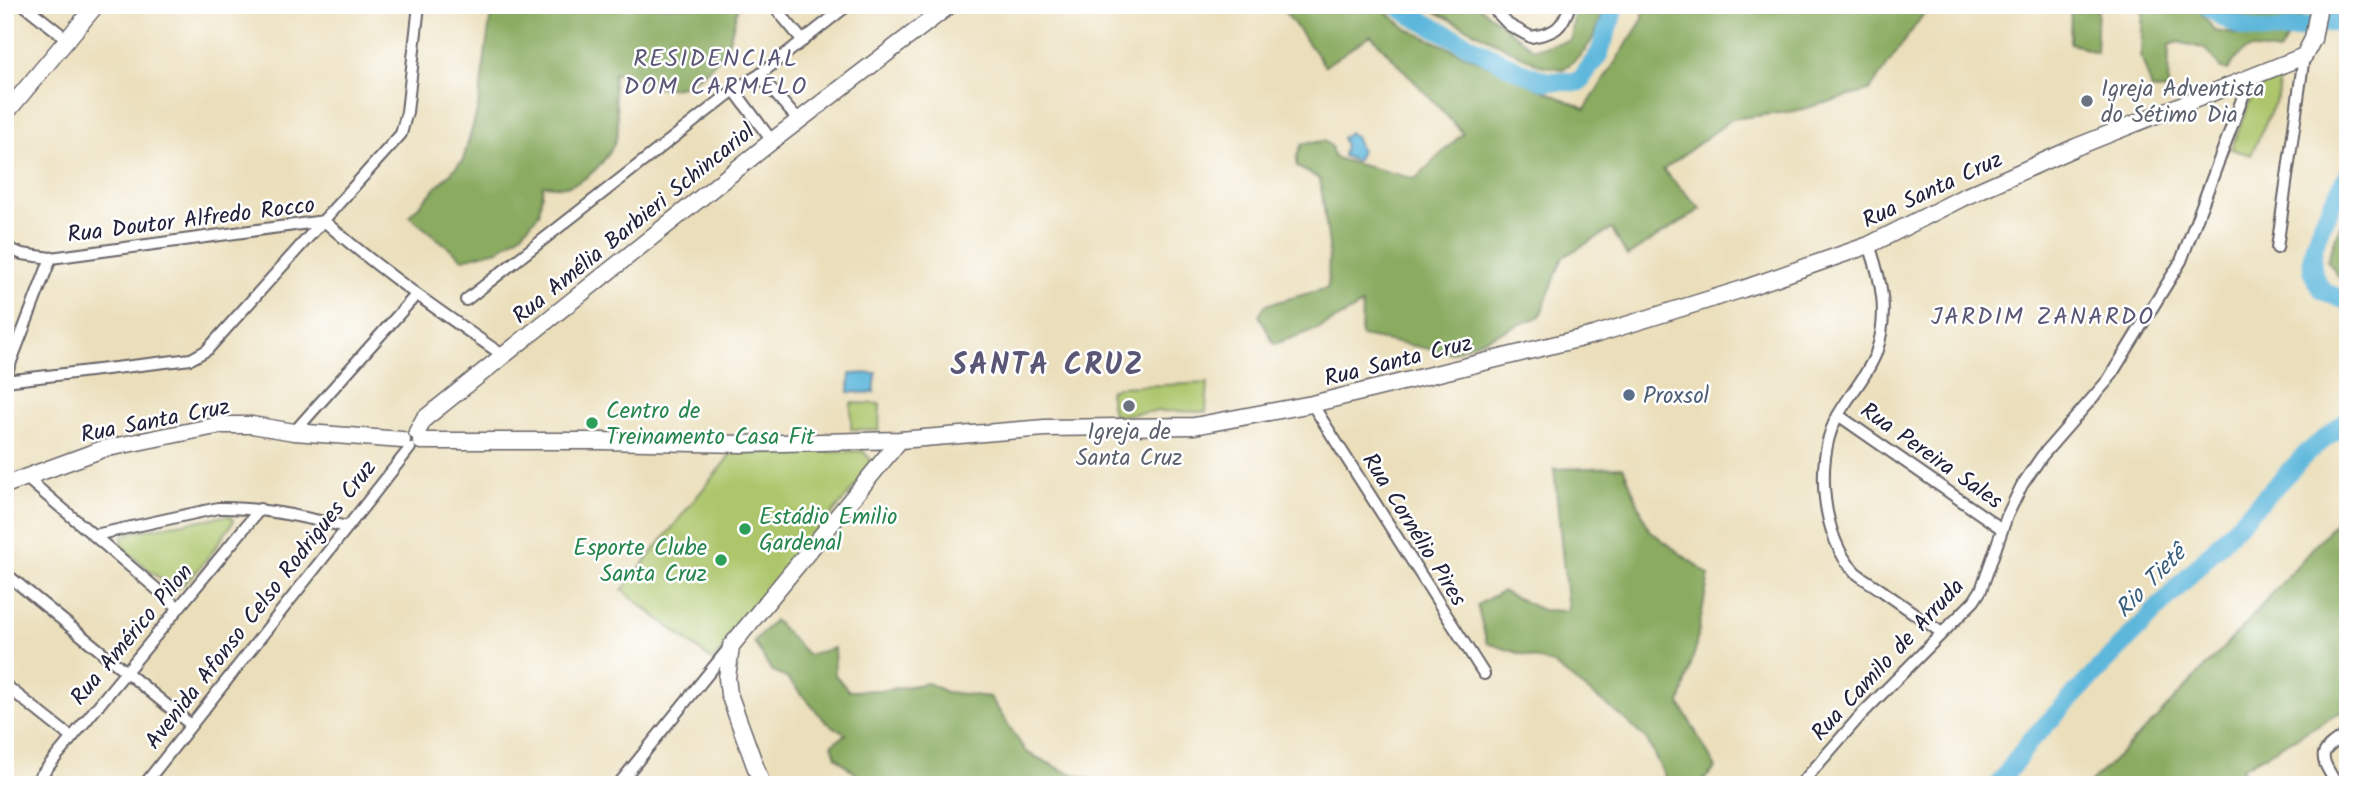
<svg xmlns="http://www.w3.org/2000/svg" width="2353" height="790" font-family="Kalam,sans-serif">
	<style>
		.green { fill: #adc66c; stroke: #687454; stroke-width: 2 }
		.forest { fill: #8aab60; stroke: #56664e; stroke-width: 2 }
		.water { fill: #5db7db; stroke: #406c8b; stroke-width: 2 }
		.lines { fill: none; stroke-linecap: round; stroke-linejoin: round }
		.river { stroke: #5db7db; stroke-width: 19 }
		.street-casing { stroke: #686468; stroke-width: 14 }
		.secondary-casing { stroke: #686468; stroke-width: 19 }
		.street { stroke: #fff; stroke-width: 10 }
		.secondary { stroke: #fff; stroke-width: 16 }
		.worship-dot { fill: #6b7280; stroke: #fff; stroke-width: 2.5 }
		.service-dot { fill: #5c6f8a; stroke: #fff; stroke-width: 2.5 }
		.leisure-dot { fill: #2e9e5b; stroke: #fff; stroke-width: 2.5 }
		.labels { text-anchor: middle; stroke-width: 5; stroke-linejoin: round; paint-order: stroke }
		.worship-label { font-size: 23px; fill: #5b616d; stroke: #fff; text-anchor: start }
		.street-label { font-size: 23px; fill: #22223b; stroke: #fff }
		.service-label { font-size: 23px; fill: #4e5e75; stroke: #fff; text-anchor: start }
		.leisure-label { font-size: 23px; fill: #27864d; stroke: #fff; text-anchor: start }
		.neighbourhood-label { font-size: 24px; letter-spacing: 2px; fill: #5a5676; stroke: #fff }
		.water-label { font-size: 24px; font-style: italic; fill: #3a5e7b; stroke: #fff }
		.district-label { font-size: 30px; font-weight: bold; letter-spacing: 2px; fill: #5a5676; stroke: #fff }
	</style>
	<rect width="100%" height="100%" fill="#fff"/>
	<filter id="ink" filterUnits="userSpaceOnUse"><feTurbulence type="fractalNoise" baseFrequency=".0143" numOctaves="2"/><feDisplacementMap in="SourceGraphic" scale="14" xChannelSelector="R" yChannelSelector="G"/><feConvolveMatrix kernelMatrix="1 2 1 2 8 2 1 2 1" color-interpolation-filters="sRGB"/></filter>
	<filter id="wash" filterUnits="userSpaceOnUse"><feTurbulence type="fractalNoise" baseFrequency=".00686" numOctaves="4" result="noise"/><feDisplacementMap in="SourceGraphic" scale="28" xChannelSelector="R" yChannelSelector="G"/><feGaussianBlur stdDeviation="1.57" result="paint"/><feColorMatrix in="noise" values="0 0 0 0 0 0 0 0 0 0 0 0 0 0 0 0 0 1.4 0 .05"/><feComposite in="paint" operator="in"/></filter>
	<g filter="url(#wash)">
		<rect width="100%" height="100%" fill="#ebdfbb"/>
		<path class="green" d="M2277,78L2279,93L2251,155L2231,149L2255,88Z
			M1208,383L1206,412L1159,411L1113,416L1109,391L1117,387Z
			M851,403L880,404L879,430L851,429Z
			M863,451L871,460L869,469L713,661L622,590L732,453Z
			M230,515L234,521C222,537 191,587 173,589L121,547L123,536L136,531Z"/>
		<path class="forest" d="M492,5L738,7C734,20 732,37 725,49C714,66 689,90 667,88C649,87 632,78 614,73C611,96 619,109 618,128C617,151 592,178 571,185C563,188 552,185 543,185L539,214L521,234L498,250L463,259L409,216L463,160L478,108Z
			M1280,5H1378L1407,29L1585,109L1643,19V5H1930L1869,91L1795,111L1732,119L1663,170L1701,209L1627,256L1612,229L1563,257L1540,316L1451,353L1361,336L1362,305L1320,328L1274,344L1259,315L1265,305L1328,288L1329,245L1320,179L1297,167V155L1302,144L1324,141L1331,146L1334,158L1415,179L1463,133L1371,35L1325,66Z
			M1422,5H1477L1533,49L1571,40L1575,5H1606C1596,34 1590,52 1563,69L1540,65Z
			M2071,5H2098L2096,52L2070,43Z
			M2143,5H2195L2215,31L2262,38L2289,35L2279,52C2250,49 2245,42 2228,70L2221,69L2206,49L2178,42L2169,45L2168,91L2152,89L2141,56Z
			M2222,5H2303L2301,20C2266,25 2250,30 2222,5Z
			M2348,206V286L2344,284L2327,260Z
			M1623,467L1649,530L1709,575L1695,650L1680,704L1716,768L1698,785H1669L1647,740L1623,718L1553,664L1487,643L1477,605L1502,591L1542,610L1568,611L1554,469Z
			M2348,508V708L2242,768L2249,785H2088L2153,722L2242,628Z
			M774,620L808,655L834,648L835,675L849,691L886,690L928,683L946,692L990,697L1026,752L1064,771L1107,785H869L836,757L832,744L846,734L826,722L788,679L771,670L754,642Z"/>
		<path class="water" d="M1349,132L1355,137L1361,151L1356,161L1343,156L1345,145L1342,138Z
			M876,373L874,393L849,392L850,374Z"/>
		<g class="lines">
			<path class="river" d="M1397,5L1410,15L1519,71L1546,81L1579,82L1599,54L1616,5
				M2207,5C2212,11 2218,14 2224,18C2268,45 2302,22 2348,21
				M2348,174C2333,204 2293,260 2323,290C2329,295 2340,298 2348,301
				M1998,785L2030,741L2307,453L2348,420"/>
		</g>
	</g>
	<g filter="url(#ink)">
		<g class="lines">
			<defs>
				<path id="street" d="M24,5L67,39
					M773,5L803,41
					M1490,5L1509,25L1531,37C1555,33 1562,29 1570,5
					M759,75L799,121
					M734,90L772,141
					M1869,245C1882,281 1889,316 1876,353C1866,379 1846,398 1835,421C1815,462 1822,539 1855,572C1863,579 1873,584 1881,590C1902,605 1922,619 1942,633
					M5,247L22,254L51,258L324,221C381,271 442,313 504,356
					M2277,248L2304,56
					M466,300L734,90L759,75L848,5
					M5,377L51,258
					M5,381L191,359L207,350L401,134L407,112L419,5
					M1312,404L1484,674
					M1838,415L2002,529
					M294,432L416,295
					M24,476L179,608
					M95,535L218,508C263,507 305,518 348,527
					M5,573L191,725
					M5,685L72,738
					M33,785L260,509
					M144,785L410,448
					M618,785L729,648
					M1800,785L1861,715L1974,601L1981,590L2007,516L2022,485L2042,456L2108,380L2181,261L2250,78
					M2337,785C2319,754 2316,754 2348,733"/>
				<path id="secondary" d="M5,114L96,5
					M417,432L424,419L772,141L950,5
					M421,441H600L742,444L900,440L1045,428L1194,426L1312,404L1594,335L1743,289L1869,245L1962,198L2076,147L2304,56L2313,39L2319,5
					M5,485L103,449L221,425H252L294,432L402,440
					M762,785L729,694L727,678L731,646L900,440"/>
			</defs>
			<use href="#street" class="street-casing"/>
			<use href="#secondary" class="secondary-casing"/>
			<use href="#street" class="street"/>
			<use href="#secondary" class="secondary"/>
		</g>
	</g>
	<g class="worship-dot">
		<circle cx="2087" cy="101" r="7"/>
		<circle cx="1129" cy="406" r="7"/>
	</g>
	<circle class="service-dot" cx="1629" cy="395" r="7"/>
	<g class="leisure-dot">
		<circle cx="592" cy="423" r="7"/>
		<circle cx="745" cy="529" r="7"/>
		<circle cx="721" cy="560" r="7"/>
	</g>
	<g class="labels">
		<g class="worship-label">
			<text x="2101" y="96">Igreja Adventista<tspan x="2101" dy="26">do Sétimo Dia</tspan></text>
			<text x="1129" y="439" text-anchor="middle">Igreja de<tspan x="1129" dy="26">Santa Cruz</tspan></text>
		</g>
		<g class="street-label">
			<text transform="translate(1932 189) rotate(-25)" y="8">Rua Santa Cruz</text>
			<text transform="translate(191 219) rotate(-7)" y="8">Rua Doutor Alfredo Rocco</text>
			<text transform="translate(633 223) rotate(-39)" y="8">Rua Amélia Barbieri Schincariol</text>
			<text transform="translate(1398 360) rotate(-14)" y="8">Rua Santa Cruz</text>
			<text transform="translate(155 420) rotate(-11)" y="8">Rua Santa Cruz</text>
			<text transform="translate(1932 455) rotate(35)" y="8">Rua Pereira Sales</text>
			<text transform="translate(1415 529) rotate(58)" y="8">Rua Cornélio Pires</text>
			<text transform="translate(260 604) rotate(-52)" y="8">Avenida Afonso Celso Rodrigues Cruz</text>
			<text transform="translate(131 634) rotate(-50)" y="8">Rua Américo Pilon</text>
			<text transform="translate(1887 659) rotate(-47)" y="8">Rua Camilo de Arruda</text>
		</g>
		<g class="service-label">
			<text x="1643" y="403">Proxsol</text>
		</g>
		<g class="leisure-label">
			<text x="606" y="418">Centro de<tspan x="606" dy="26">Treinamento Casa Fit</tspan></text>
			<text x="759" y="524">Estádio Emilio<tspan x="759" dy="26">Gardenal</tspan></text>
			<text x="707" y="555" text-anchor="end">Esporte Clube<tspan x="707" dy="26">Santa Cruz</tspan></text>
		</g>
		<g class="neighbourhood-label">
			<text x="716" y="66">RESIDENCIAL<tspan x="716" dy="28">DOM CARMELO</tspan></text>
			<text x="2043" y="324">JARDIM ZANARDO</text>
		</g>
		<g class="water-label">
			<text transform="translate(2150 581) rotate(-46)" y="8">Rio Tietê</text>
		</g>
		<g class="district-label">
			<text x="1048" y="374">SANTA CRUZ</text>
		</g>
	</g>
	<rect width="2353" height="790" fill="none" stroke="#fff" stroke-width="28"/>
</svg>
